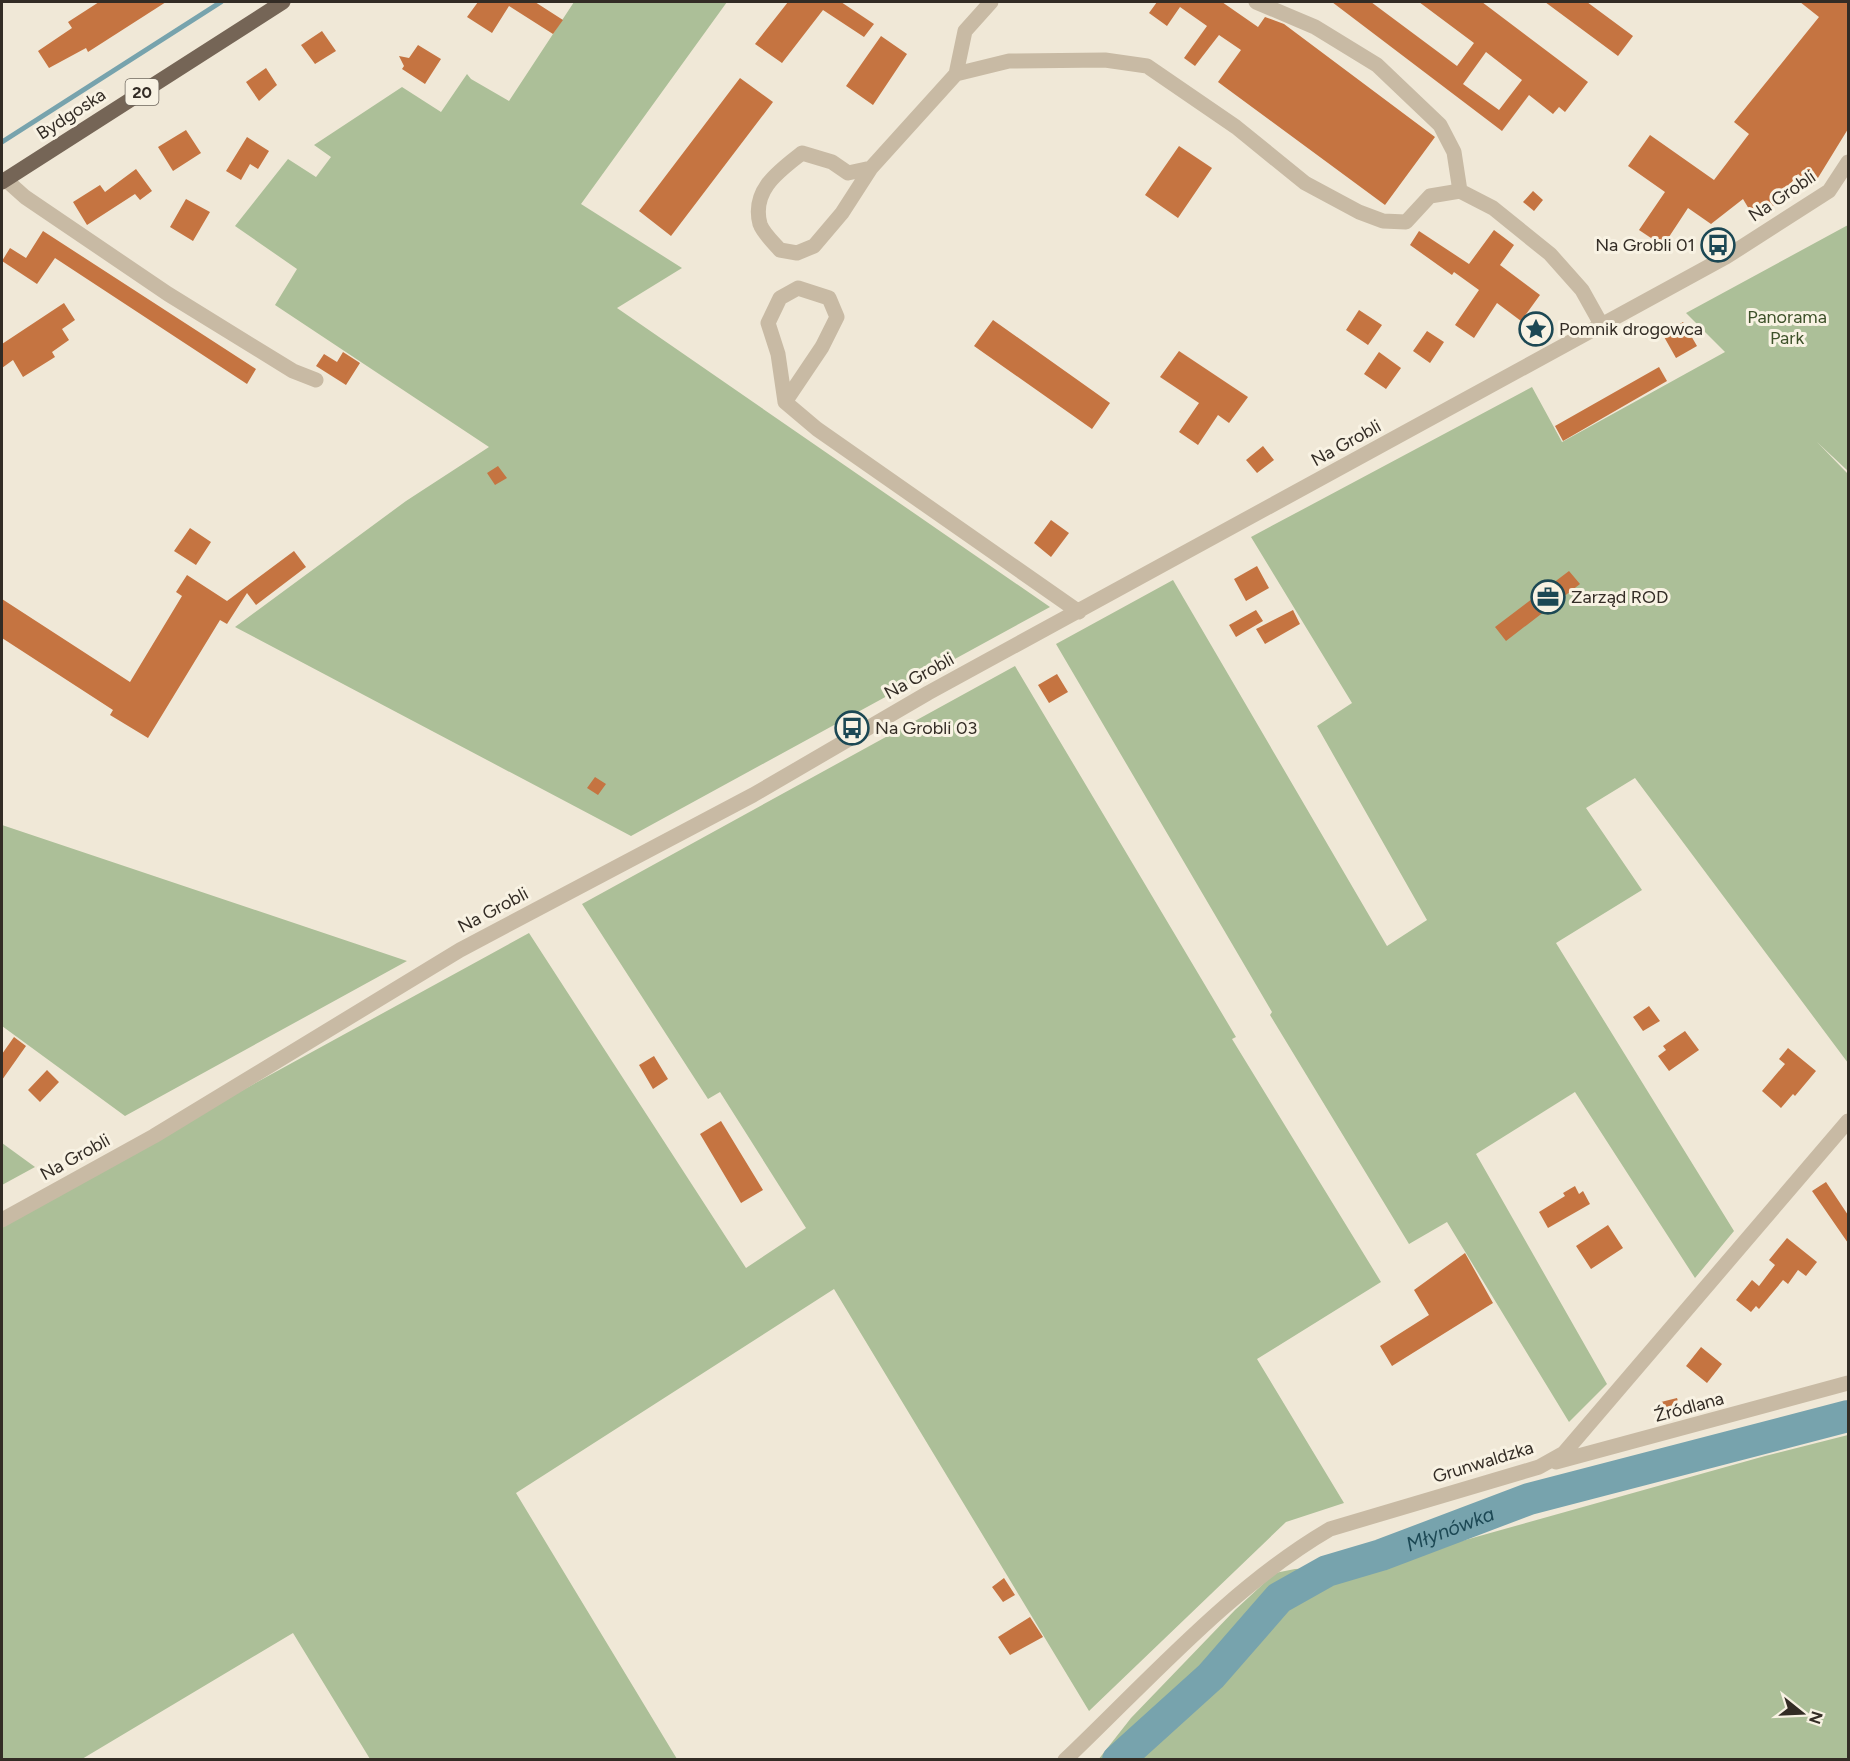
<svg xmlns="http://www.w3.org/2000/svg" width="1850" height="1761" font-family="Figtree,sans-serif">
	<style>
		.green { fill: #acbf98 }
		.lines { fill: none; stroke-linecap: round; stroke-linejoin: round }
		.stream { stroke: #77a3ad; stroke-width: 5 }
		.river { stroke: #77a3ad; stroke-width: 32 }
		.building { fill: #c57441; fill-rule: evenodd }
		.minor { stroke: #c8baa4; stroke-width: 15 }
		.major { stroke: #756556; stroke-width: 15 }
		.labels { text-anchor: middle; stroke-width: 6; stroke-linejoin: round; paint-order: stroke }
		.shield { fill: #f8f2e3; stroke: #6e675e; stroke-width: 1.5 }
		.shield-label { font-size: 16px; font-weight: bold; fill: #332c25 }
		.street-label { font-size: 18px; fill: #332c25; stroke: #f8f2e3 }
		.poi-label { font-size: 18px; fill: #332c25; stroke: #f8f2e3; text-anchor: start }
		.park-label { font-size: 18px; fill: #3d5129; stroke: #f8f2e3 }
		.water-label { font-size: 20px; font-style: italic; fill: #1c4854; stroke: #f8f2e3 }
	</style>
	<rect width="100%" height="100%" fill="#f0e8d7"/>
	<path class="green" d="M574,2H727L581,204L682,268L617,308L1050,607L631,836L235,627L406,501L489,447L275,305L297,269L235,226L288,159L316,177L331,157L314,145L402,87L441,112L467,74L471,79L509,101Z
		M1848,225V471L1817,442L1848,474V1063L1635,778L1586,808L1642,890L1556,943L1734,1231L1695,1278L1575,1092L1476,1154L1607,1384L1569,1422L1447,1222L1409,1244L1270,1015L1272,1012L1056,644L1173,580L1387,946L1427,920L1317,726L1352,703L1251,537L1532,387L1562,442L1725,352L1686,313Z
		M1015,666L1236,1037L1232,1039L1381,1282L1257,1359L1344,1503L1286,1522L1089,1711L834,1289L516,1493L677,1759H370L293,1633L82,1759L2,1760V1222L529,933L746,1268L806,1228L720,1092L708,1099L582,904Z
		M2,825L407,961L125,1116L2,1026Z
		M2,1143L35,1167L2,1185Z
		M1848,1435V1759L1098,1760L1131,1718L1235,1610L1275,1573L1295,1569L1376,1565L1765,1456Z"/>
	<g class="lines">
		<path class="stream" d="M2,142L221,2"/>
		<path class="river" id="s1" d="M1118,1760L1211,1676L1279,1598L1327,1571L1381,1555L1529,1499L1848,1416"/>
	</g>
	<path class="building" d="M99,2H166L88,52L86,48L49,68L38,51L72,28L68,22Z
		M478,2H535L563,20L553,34L509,6L492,33L467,17Z
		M788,2H841L874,24L864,37L823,10L782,63L755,44Z
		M1157,2H1222L1258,27L1265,17L1284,24L1435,137L1385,205L1218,82L1241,50L1219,35L1195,66L1184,58L1207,26L1180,7L1167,26L1149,13Z
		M1332,2H1371L1457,66L1474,43L1419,2H1482L1588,82L1565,112L1559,107L1553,114L1529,95L1502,131ZM1486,52L1522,80L1499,110L1463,84Z
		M1545,2H1587L1633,36L1618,56Z
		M1800,2H1848V129L1813,186L1798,174L1770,210L1755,219L1743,199L1711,224L1688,208L1663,246L1639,230L1665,192L1628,166L1650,135L1714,180L1749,134L1734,122L1819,17Z
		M322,31L336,51L315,64L301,45Z
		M881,36L907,54L873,105L846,86Z
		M418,45L441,59L425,84L402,69L404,66L399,56L409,58Z
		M266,68L277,85L259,101L246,82Z
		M740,78L773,102L671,236L639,211Z
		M186,130L201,153L173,171L158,147Z
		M247,137L269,151L258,169L250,164L241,180L226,171Z
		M1179,146L1212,168L1178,218L1145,195Z
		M136,169L152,191L140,200L135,194L87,225L73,202L100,185L105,192Z
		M1533,191L1543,200L1534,211L1523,202Z
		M186,199L210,212L193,241L170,227Z
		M1494,230L1514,245L1500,265L1540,295L1521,321L1497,303L1474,338L1455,325L1479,290L1454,272L1452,275L1410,245L1419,231L1469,264Z
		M43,231L256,369L247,384L55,258L37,284L2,261L10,248L26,258Z
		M64,303L75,320L62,329L69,340L52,352L55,357L23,377L13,360L2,368V344Z
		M1359,310L1382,325L1368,345L1346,330Z
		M993,320L1110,403L1092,429L974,346Z
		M1683,322L1697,346L1676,358L1663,335Z
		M1427,331L1444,342L1430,363L1413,351Z
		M1179,351L1248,397L1229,423L1218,415L1198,445L1179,432L1199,403L1160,377Z
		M343,352L360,363L346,385L316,366L324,354L337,362Z
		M1379,352L1401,368L1386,389L1364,374Z
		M1659,367L1667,381L1563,441L1555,426Z
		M1263,446L1274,460L1257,473L1246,460Z
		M498,466L507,478L495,485L487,473Z
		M1051,520L1069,533L1051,557L1034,543Z
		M190,528L211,542L196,565L174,551Z
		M294,551L306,567L256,605L247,593L227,624L220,620L148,738L110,715L113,710L2,638V599L130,682L182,596L176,592L187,575L227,601Z
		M1257,566L1269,588L1246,601L1234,579Z
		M1569,571L1580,584L1506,641L1495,627Z
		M1256,610L1263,621L1236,637L1229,625Z
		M1293,610L1300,624L1265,644L1256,629Z
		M1057,674L1068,692L1049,703L1038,685Z
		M595,777L606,784L598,795L587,788Z
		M1649,1006L1660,1021L1643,1031L1633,1017Z
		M1685,1031L1699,1050L1669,1071L1658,1056L1666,1050L1663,1046Z
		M14,1037L26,1046L2,1080V1054Z
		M1788,1048L1816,1071L1795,1096L1793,1094L1781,1108L1762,1091L1785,1064L1779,1059Z
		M654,1056L668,1079L653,1089L639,1065Z
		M47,1070L59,1082L40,1102L28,1090Z
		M721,1121L763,1190L741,1203L700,1134Z
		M1826,1182L1848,1215V1243L1812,1191Z
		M1575,1186L1579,1194L1583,1191L1590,1204L1548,1228L1539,1212L1565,1196L1563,1193Z
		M1608,1225L1623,1248L1591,1269L1576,1246Z
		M1787,1238L1817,1262L1806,1276L1798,1270L1788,1284L1783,1280L1759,1309L1756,1306L1751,1312L1736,1300L1752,1280L1759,1286L1775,1265L1769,1260Z
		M1465,1253L1493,1303L1392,1366L1380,1346L1429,1315L1414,1290Z
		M1701,1347L1722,1364L1707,1383L1686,1366Z
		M1677,1398L1681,1411L1664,1415L1661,1402Z
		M1004,1578L1015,1595L1003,1602L992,1587Z
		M1030,1617L1043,1637L1010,1655L998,1637Z"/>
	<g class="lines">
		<path class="minor" d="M1256,2L1315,27L1377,65L1440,125L1454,152L1460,191
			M956,74L965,31L991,2
			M871,168L848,173L832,162L802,153C779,171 751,190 760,224C763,233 774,243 780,250L797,253L814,246L842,213L871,168L956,74L1009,61L1105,60L1147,66L1236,127L1305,183L1359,212L1383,221L1406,222L1430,196L1460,191L1493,208L1550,254L1582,290L1601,324
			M6,180L25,197L168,294L293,371L316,380
			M785,402L822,347L837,317L829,298L798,288L780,298L768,323L778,354L785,402L817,429L1079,612
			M2,1220L154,1136L460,950L753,795L928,693L1726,257L1829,191L1848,162
			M1556,1462L1848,1383
			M1065,1760C1148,1681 1232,1586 1330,1529L1539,1467L1564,1453L1848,1121"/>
		<path class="major" d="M2,182L283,2"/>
	</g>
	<defs>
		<symbol id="bus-ring" viewBox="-11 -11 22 22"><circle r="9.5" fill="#f8f2e3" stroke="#1c4854" stroke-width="1.5"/><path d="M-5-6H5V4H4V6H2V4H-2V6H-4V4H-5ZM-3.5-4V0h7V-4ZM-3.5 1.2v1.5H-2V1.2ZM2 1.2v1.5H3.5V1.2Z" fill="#1c4854"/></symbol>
		<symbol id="sight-ring" viewBox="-11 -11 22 22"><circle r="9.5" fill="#f8f2e3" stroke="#1c4854" stroke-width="1.5"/><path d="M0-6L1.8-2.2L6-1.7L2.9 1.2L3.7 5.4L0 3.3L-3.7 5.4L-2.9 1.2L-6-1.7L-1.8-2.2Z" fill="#1c4854"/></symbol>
		<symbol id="office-ring" viewBox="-11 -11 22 22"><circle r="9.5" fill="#f8f2e3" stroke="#1c4854" stroke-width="1.5"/><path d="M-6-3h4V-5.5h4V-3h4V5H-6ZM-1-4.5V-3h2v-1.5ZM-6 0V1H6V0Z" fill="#1c4854"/></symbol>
	</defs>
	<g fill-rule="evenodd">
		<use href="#bus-ring" x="1699" y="226" width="38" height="38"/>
		<use href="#sight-ring" x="1517" y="310" width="38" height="38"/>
		<use href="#office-ring" x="1529" y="578" width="38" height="38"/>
		<use href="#bus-ring" x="833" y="709" width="38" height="38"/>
	</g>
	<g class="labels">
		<rect class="shield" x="125.5" y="79" width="33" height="26" rx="4.5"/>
		<g class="shield-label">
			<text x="142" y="98">20</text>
		</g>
		<g class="street-label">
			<text transform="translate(71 114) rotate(-33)" y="6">Bydgoska</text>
			<text transform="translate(1782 196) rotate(-34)" y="6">Na Grobli</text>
			<text transform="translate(1346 443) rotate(-29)" y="6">Na Grobli</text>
			<text transform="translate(919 676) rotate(-29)" y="6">Na Grobli</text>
			<text transform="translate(493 910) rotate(-28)" y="6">Na Grobli</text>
			<text transform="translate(75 1157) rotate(-29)" y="6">Na Grobli</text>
			<text transform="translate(1689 1407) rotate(-15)" y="6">Źródlana</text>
			<text transform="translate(1483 1462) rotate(-17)" y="6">Grunwaldzka</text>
		</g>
		<g class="poi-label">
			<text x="1695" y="251" text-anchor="end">Na Grobli 01</text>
			<text x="1559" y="335">Pomnik drogowca</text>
			<text x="1571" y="603">Zarząd ROD</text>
			<text x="875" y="734">Na Grobli 03</text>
		</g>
		<g class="park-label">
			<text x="1787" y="323">Panorama<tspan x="1787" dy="21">Park</tspan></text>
		</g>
		<g class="water-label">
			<text dy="7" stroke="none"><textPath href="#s1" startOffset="414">Młynówka</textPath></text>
		</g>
	</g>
	<rect width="1850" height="1761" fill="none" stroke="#332c25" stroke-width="6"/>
	<g transform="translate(1802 1713) rotate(108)" stroke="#f8f2e3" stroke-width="4.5" paint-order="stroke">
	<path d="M0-4.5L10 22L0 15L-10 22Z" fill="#332c25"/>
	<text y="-9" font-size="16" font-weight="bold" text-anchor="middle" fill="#332c25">N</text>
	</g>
</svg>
